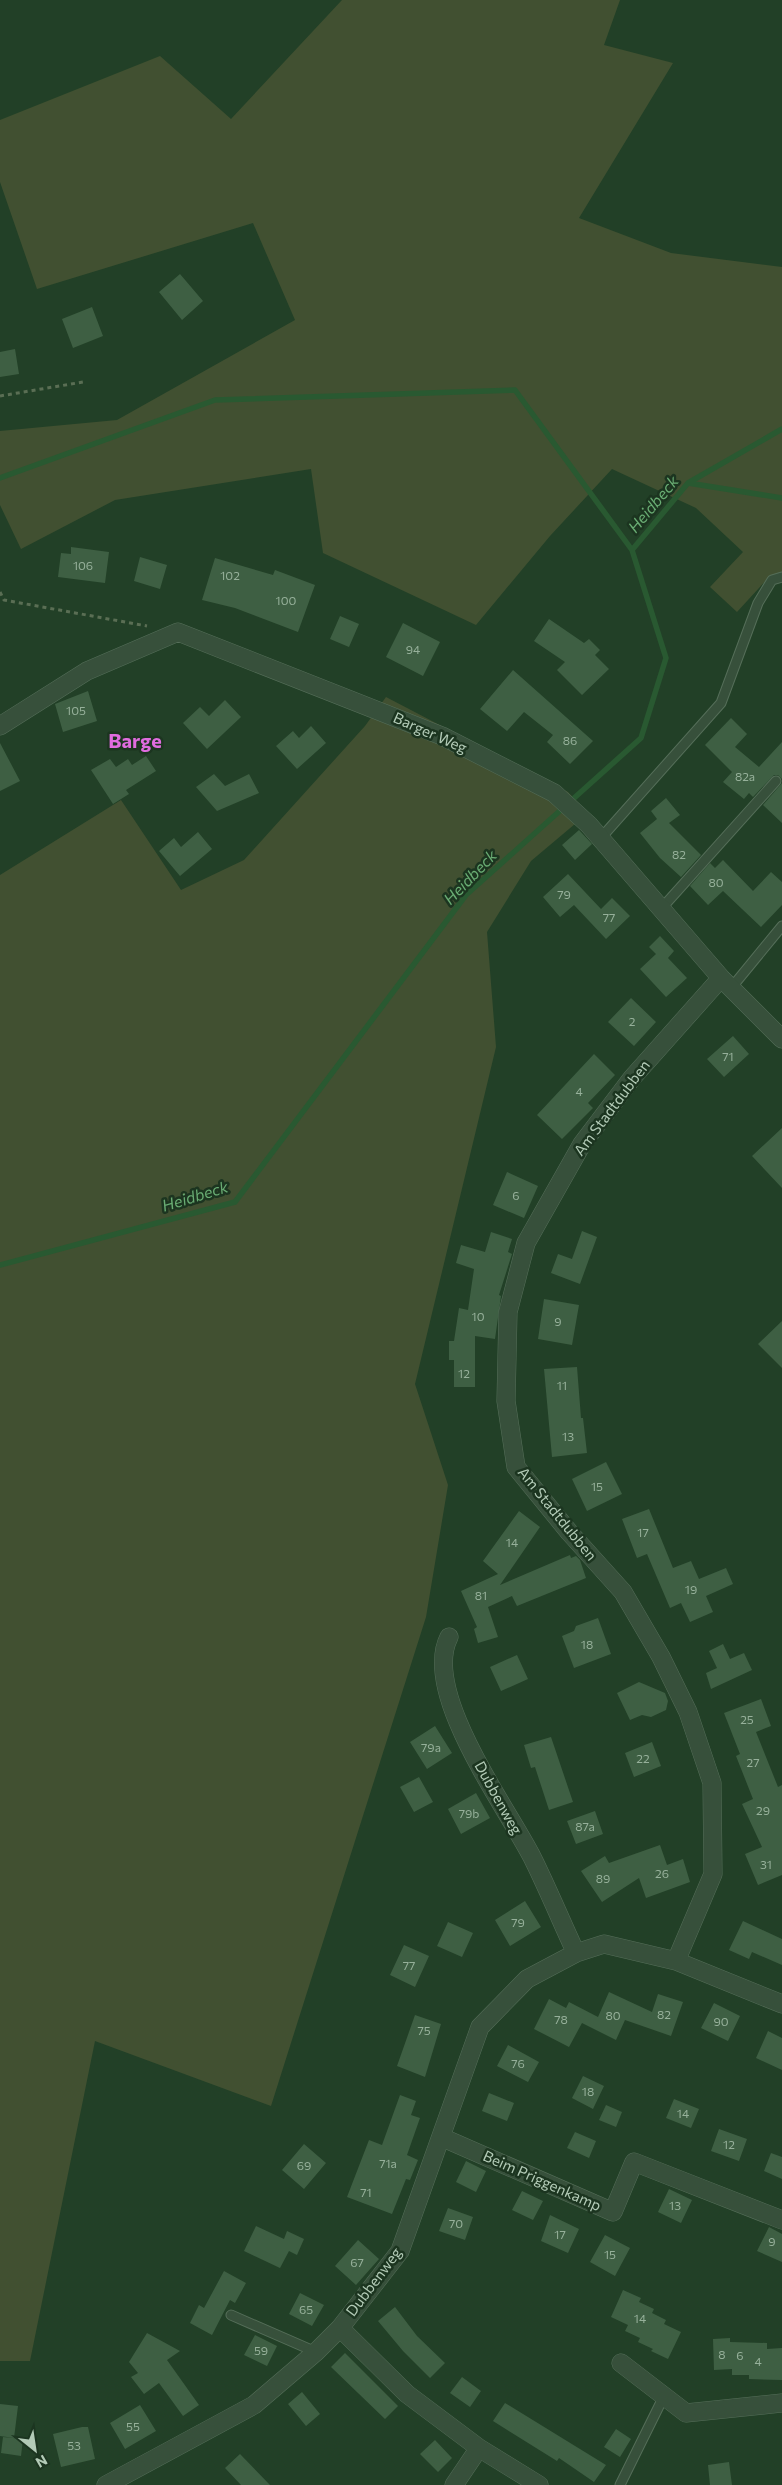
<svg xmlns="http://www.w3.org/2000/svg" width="782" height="2485" font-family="Commissioner,sans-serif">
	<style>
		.green { fill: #415031 }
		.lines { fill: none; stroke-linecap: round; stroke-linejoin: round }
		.stream { stroke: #295931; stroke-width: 5.5 }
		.building { fill: #3e5f43 }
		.service-casing { stroke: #556e59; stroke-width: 11 }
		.minor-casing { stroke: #556e59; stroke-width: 19 }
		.path { stroke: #5a6e54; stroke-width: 3; stroke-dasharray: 4 4; stroke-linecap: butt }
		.service { stroke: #37503b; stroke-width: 9 }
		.minor { stroke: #37503b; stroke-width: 18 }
		.labels { text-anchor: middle; stroke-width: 5; stroke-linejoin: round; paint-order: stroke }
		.number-label { font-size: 12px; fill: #96b09a }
		.street-label { font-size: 15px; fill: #b3cbb7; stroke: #1c3520 }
		.water-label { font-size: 16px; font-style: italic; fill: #69ac73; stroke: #1c3520 }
		.district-label { font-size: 20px; font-weight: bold; fill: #e06cdf; stroke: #1c3520 }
	</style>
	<rect width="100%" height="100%" fill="#224027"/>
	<path class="green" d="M342,0H620L604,45L673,63L579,218L671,253L782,267V573L774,582L769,577L737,612L710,587L743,552L696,508L612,469L550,536L476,625L323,553L311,469L115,500L21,549L0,505V431L117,420L295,320L253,223L37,289L0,182V120L160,56L231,119Z
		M386,697L568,792L588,813L531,861L487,932L496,1047L415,1384L448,1485L426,1617L271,2106L95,2041L30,2361H0V875L121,800L181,890L244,860L365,726Z"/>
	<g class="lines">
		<path class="stream" d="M0,478L215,400L515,390L632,550
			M688,483L782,498
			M0,1265L235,1202L466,895L641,738L666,658L632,550L688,483L782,429"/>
	</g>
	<path class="building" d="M180,274L203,301L182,320L159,292Z
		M92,307L103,336L73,348L62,319Z
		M15,349L19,374L0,377V352Z
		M71,547L109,552L105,583L58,577L61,553L71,554Z
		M140,557L167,565L160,589L134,581Z
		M215,558L273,575L275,570L315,585L298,632L235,608L202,600Z
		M340,616L359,624L349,647L330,639Z
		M549,619L584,643L589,639L600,650L595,655L609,669L582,695L557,670L565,662L534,641Z
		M403,623L440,642L423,676L386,657Z
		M513,670L593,741L570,764L547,742L553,735L524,712L507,731L480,709Z
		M88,691L97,721L63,732L55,704Z
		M225,700L241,717L207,749L183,723L200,707L209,716Z
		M731,718L747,734L735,747L759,767L782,742V779L778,775H774L753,797L749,793L744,799L723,782L732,772L705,745Z
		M311,726L326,743L297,769L276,746L293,731L299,738Z
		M0,743L20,781L0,791Z
		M146,756L156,771L126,790L129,794L113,804L91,770L110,759L116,767L128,759L132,765Z
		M214,774L225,786L249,774L259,793L217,811L196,787Z
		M782,783V823L763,805Z
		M666,798L680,815L669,823L701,855L681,877L660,858L640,833L657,819L651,811Z
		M579,830L592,844L575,860L562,845Z
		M198,832L212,849L180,876L159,851L174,838L181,847Z
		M723,860L753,891L771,872L782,882V905L761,927L723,891L708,905L690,886L710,863L715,868Z
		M568,874L601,909L612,898L630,916L606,939L574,905L560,917L543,897Z
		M660,936L674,951L668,958L687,978L666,997L640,969L656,954L649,947Z
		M631,998L656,1022L634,1046L608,1022Z
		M733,1036L749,1054L724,1077L707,1059Z
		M594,1054L615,1075L588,1103L593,1108L562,1139L537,1115Z
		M782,1128V1188L752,1156Z
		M507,1172L538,1186L524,1218L493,1205Z
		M582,1231L597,1237L580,1284L551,1273L558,1254L572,1259Z
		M491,1232L512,1239L508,1252L512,1254L499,1295L501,1296L495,1339L475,1336V1387H454V1360H449V1341H454L459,1308L468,1310L474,1269L456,1263L461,1245L485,1252Z
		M544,1299L579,1305L572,1345L538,1339Z
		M782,1321V1368L758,1344Z
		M577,1367L581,1418H583L587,1453L552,1457L544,1369Z
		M606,1462L622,1494L587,1511L572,1479Z
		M649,1509L673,1568L691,1561L699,1579L726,1568L733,1584L706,1596L713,1612L690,1622L681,1603L670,1608L647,1554L637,1558L622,1519Z
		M519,1511L540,1527L500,1585L570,1555L571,1558L576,1556L580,1560L586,1578L517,1606L512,1596L488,1607L498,1637L478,1643L474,1629L477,1627L461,1591L498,1574L483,1561Z
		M598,1618L611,1654L574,1668L562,1636L574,1631L576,1626Z
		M723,1644L730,1659L744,1653L752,1670L711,1689L706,1673L717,1668L709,1651Z
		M517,1655L528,1679L501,1691L490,1667Z
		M639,1682L665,1693L668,1701L666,1710L651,1717L642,1715L630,1720L617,1693Z
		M761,1699L771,1726L756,1732L778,1787L782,1785V1875L758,1885L745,1854L762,1847L742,1804L753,1799L736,1756L740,1754L724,1713Z
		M435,1726L452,1753L427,1769L410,1742Z
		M551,1737L573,1802L549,1810L535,1767L531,1768L524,1745Z
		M652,1742L661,1766L634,1777L625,1753Z
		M419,1777L433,1802L414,1812L400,1787Z
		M476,1793L490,1818L461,1834L448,1809Z
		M595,1811L603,1834L576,1844L567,1821Z
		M660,1845L667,1865L683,1859L690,1882L646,1898L639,1878L602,1902L581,1871L605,1856L609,1863Z
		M525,1901L541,1927L510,1946L495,1920Z
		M743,1921L782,1939V1965L752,1952L749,1959L729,1950Z
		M448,1922L473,1933L462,1957L437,1946Z
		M404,1945L429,1956L415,1987L390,1975Z
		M609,1992L652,2012L658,1994L683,2002L671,2036L625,2020L616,2040L582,2023L569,2047L534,2029L549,1999L566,2008L569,2002L598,2017Z
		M714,2003L740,2016L728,2041L701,2028Z
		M415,2015L441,2024L425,2077L397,2066Z
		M768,2031L782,2038V2070L756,2058Z
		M508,2045L539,2062L528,2082L497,2066Z
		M583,2076L604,2086L593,2109L572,2098Z
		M489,2093L514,2103L507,2121L482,2111Z
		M400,2095L416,2101L411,2115L420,2118L407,2155L418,2160L410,2180L406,2179L392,2214L347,2197L369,2140L382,2145Z
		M674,2099L699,2109L691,2128L666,2118Z
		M606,2105L622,2112L616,2127L599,2120Z
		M719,2129L747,2139L739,2161L711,2151Z
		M575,2132L596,2141L589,2158L567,2148Z
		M304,2144L326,2163L304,2189L282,2170Z
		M771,2153L782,2157V2179L764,2171Z
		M466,2161L486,2171L476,2192L456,2182Z
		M669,2189L692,2200L681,2223L658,2212Z
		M522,2191L543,2201L533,2220L512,2210Z
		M448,2208L473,2217L465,2240L439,2231Z
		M550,2215L579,2229L568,2253L541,2241Z
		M256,2226L284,2239L287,2231L304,2239L297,2255L289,2251L280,2268L244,2251Z
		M769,2227L782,2234V2262L757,2251Z
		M605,2235L630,2248L615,2276L590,2262Z
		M358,2240L379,2259L356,2285L335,2266Z
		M224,2271L246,2283L235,2303L230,2300L212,2335L190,2323L199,2305L204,2308Z
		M623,2290L641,2298L639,2302L654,2309L652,2313L666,2320L664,2324L681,2332L668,2359L651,2351L653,2349L638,2342L640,2338L625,2331L628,2325L611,2317Z
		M300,2293L324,2305L312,2326L289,2314Z
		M395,2307L417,2336L445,2363L430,2378L403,2351L378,2321Z
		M147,2333L180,2351L167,2360L199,2405L183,2416L159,2383L144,2394L131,2377L138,2373L129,2362Z
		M255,2335L277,2346L267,2366L244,2355Z
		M730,2338V2342L767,2343V2349L782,2348V2380L749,2379V2375H732V2369L714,2370L713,2339Z
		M345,2353L398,2406L385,2419L331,2367Z
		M462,2377L481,2391L470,2407L450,2393Z
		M302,2392L320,2414L306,2426L288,2404Z
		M505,2403L606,2465L594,2482L559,2458L557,2461L493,2421Z
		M0,2404L18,2406L14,2438L0,2436Z
		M140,2405L156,2431L125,2449L110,2423Z
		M82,2427H88L95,2459L61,2467L53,2434Z
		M616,2429L631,2439L620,2457L604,2447Z
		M3,2437L23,2439L21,2456L1,2453Z
		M435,2440L452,2458L438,2472L420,2454Z
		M240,2454L270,2485H241L225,2468Z
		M729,2462L732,2485H710L708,2465Z"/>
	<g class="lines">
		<defs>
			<path id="service" d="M600,839L721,703L758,603L772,580L782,577
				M661,909L776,781
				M732,987L782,926
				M231,2315L316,2352
				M620,2485L664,2396"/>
			<path id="minor" d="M0,726L87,671L178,632L442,736L554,793L589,825L721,978L782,1039
				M449,1637C421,1692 506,1806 532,1857C548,1889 561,1921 576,1953
				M676,1961L713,1874L712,1783L688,1712L661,1657L623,1592L569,1532L516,1467L506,1401L508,1312L526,1243L582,1144L632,1078L721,978
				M441,2137L613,2212L634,2162L782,2220
				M340,2328L407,2394L479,2448L539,2485
				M621,2363L686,2413L782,2403
				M106,2485L254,2405L316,2352L340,2328L400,2251L480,2027L527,1979L576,1953L604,1944L676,1961L782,2004
				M454,2485L479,2448"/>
		</defs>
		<use href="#service" class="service-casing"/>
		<use href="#minor" class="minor-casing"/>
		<path class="path" d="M0,396L83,382
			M0,592L4,600L147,626"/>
		<use href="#service" class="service"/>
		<use href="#minor" class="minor"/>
	</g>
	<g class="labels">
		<g class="number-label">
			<text x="83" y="570">106</text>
			<text x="230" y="580">102</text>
			<text x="286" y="605">100</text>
			<text x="413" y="654">94</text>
			<text x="76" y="715">105</text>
			<text x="570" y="745">86</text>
			<text x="745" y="781">82a</text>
			<text x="679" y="859">82</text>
			<text x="716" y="887">80</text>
			<text x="564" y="899">79</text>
			<text x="609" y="922">77</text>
			<text x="632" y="1026">2</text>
			<text x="728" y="1061">71</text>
			<text x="579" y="1096">4</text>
			<text x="516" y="1200">6</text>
			<text x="478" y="1321">10</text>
			<text x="558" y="1326">9</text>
			<text x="464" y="1378">12</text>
			<text x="562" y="1390">11</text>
			<text x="568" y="1441">13</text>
			<text x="597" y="1491">15</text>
			<text x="643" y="1537">17</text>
			<text x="512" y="1547">14</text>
			<text x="691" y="1594">19</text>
			<text x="481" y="1600">81</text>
			<text x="587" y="1649">18</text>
			<text x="747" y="1724">25</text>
			<text x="431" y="1752">79a</text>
			<text x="643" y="1763">22</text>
			<text x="753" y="1767">27</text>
			<text x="763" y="1815">29</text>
			<text x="469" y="1818">79b</text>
			<text x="585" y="1831">87a</text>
			<text x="766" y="1869">31</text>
			<text x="662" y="1878">26</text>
			<text x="603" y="1883">89</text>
			<text x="518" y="1927">79</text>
			<text x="409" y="1970">77</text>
			<text x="664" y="2019">82</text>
			<text x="613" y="2020">80</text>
			<text x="561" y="2024">78</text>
			<text x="721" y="2026">90</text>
			<text x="424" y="2035">75</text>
			<text x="518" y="2068">76</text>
			<text x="588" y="2096">18</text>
			<text x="683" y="2118">14</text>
			<text x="729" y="2149">12</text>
			<text x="388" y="2168">71a</text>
			<text x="304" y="2170">69</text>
			<text x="366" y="2197">71</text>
			<text x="675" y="2210">13</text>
			<text x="456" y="2228">70</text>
			<text x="560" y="2239">17</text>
			<text x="772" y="2246">9</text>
			<text x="610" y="2259">15</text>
			<text x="357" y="2267">67</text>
			<text x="306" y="2314">65</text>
			<text x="640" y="2323">14</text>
			<text x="261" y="2355">59</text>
			<text x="722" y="2359">8</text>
			<text x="740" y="2360">6</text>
			<text x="758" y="2366">4</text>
			<text x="133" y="2431">55</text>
			<text x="74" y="2450">53</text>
		</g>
		<g class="street-label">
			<text transform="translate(430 733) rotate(24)" y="5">Barger Weg</text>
			<text transform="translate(612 1108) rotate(-53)" y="5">Am Stadtdubben</text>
			<text transform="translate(557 1514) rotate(51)" y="5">Am Stadtdubben</text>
			<text transform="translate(498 1798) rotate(61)" y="5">Dubbenweg</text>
			<text transform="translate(542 2181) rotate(24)" y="5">Beim Priggenkamp</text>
			<text transform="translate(374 2282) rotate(-53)" y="5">Dubbenweg</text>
		</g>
		<g class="water-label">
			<text transform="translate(653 504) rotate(-50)" y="6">Heidbeck</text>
			<text transform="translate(470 877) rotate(-46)" y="6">Heidbeck</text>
			<text transform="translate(195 1196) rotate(-17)" y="6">Heidbeck</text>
		</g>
		<g class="district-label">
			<text x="135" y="748">Barge</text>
		</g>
	</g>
	<g transform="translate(35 2450) rotate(150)" stroke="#1c3520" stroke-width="4" paint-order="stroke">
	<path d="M0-4L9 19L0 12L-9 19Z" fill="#b3cbb7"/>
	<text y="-8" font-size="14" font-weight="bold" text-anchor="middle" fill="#b3cbb7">N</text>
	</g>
</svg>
